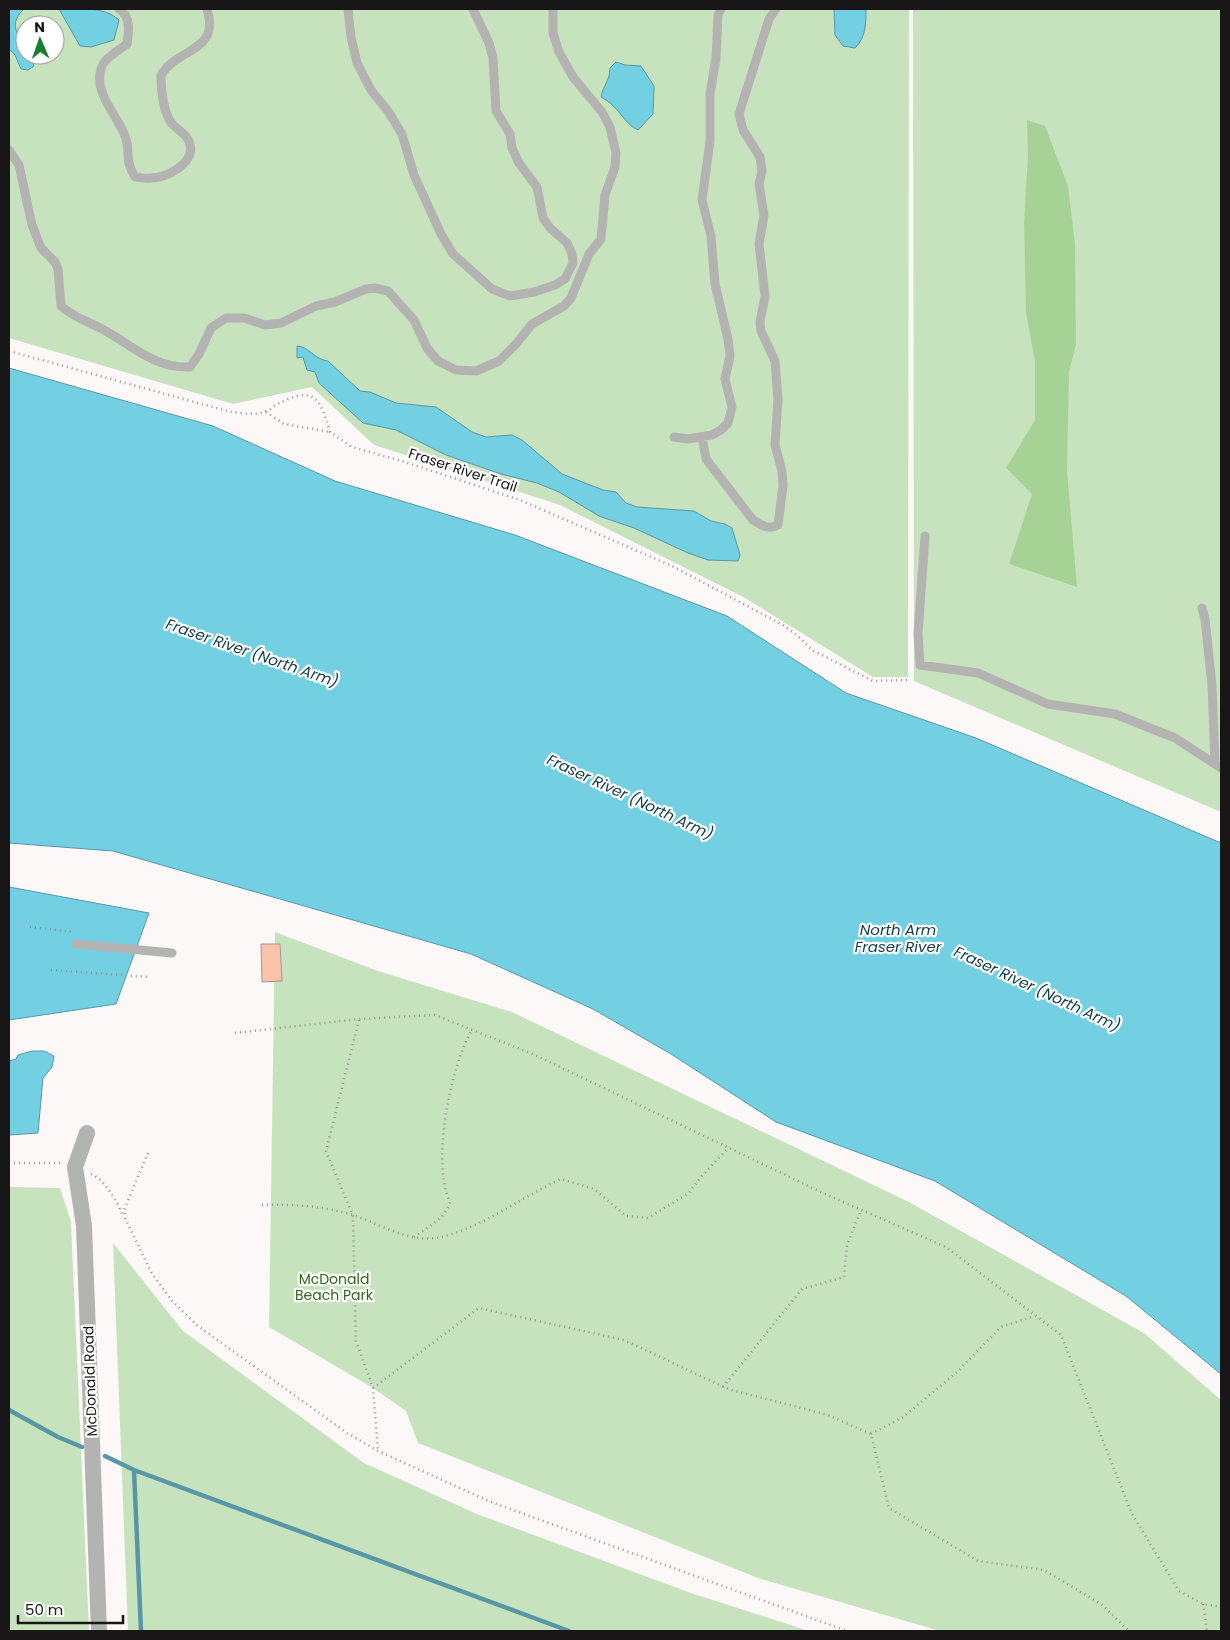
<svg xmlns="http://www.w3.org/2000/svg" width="1230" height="1640" font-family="Poppins,sans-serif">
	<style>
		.green { fill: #c7e3bd; fill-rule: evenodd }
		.forest { fill: #a7d296 }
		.water { fill: #73d0e3; stroke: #5898a6 }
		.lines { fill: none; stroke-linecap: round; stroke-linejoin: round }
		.stream { stroke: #5898a6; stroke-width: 4.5 }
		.building { fill: #fcc3aa; stroke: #9b9896 }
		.path { stroke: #959291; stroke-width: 2.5; stroke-dasharray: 1 4; stroke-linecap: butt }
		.service { stroke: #b3b3b1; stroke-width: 9 }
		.minor { stroke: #b3b3b1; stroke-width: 16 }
		.labels { text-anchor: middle; stroke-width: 4.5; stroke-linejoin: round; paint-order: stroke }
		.street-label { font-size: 14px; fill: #181616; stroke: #fff }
		.park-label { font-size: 14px; fill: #326516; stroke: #fff }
		.water-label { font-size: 15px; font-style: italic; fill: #113d45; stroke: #fff }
	</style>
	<rect width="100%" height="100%" fill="#fcf8f7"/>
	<path class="green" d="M9,9H909L908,677H873L745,598L560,505L374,445L312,387L233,404L9,338ZM25,25H55V55H25Z
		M913,9H1221V812L914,681Z
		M275,932L378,971L512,1012L907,1201L1144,1333L1221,1400V1631H940L758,1578L418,1443L406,1411L373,1388L269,1327Z
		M9,1187L60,1188L71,1222L89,1631H9Z
		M113,1243L183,1331L364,1463L477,1514L691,1593L809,1631H128Z"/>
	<path class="forest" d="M1027,120L1045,126L1068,186L1075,244L1076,344L1069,372L1067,470L1077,587L1009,564L1032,494L1006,468L1035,420V362L1026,312L1024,223L1028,156Z"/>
	<path class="water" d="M9,9H24C5,27 23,36 25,55H28L34,66L28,70L21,69L15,55L9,49Z
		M59,9C79,9 104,6 119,20L114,40L91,47L80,46Z
		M834,9H866C866,24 866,37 855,48L843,46L835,35Z
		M616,62L625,65L641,66L654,86L653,114L638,130C626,126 618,105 601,97C603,86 610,80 610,68Z
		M297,346C308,346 315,360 328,361L360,391L370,392L396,403L436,407L472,432L486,437L512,435L522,440L562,474L603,490L616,492L626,503L637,507L694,511L711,521L725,524L732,528L740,555L738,561L708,560L688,553L634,528L599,516L559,492L537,483L501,474L446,455L396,430L363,423L319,383L315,372L307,370L303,357L297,358Z
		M9,368L213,426L335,481L515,535L727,616L846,693L976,738L1221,843V1374L1126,1296L935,1181L776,1122L671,1054L593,1009L471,954L113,851L9,843Z
		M9,887L149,913L116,1004L9,1020Z
		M32,1051H44L54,1056L52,1067L43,1078L38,1133L9,1135V1061L16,1059L18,1055Z"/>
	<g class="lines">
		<path class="stream" d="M9,1410L58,1437L82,1447
			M105,1456L134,1470L569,1631
			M134,1470L141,1631"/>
	</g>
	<path class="building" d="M261,944H280L282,981L262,982Z"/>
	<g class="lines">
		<path class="path" d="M9,351L231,412C242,413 256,416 266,411C270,410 273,407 276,405C314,384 320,398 330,432L352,447L405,462L520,500L672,566L783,625L797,635L812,650L873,681L907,680
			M266,412L284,424L330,432
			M30,927L74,932
			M51,970L150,977
			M359,1020L326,1151L353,1216L356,1341L373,1388L378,1451
			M235,1033L359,1019L435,1015L535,1055L823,1193L946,1247L1061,1335L1132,1514L1179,1591L1203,1604L1221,1607
			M148,1153L124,1210L125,1218L151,1272L172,1301L198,1326L347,1433L378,1451L491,1502L847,1631
			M9,1163H62
			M91,1174C105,1180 117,1201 123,1216
			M262,1205C293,1204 323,1206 353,1215C381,1224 410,1244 441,1237C484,1227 521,1197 561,1179L594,1189L626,1216L648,1218L689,1193L700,1178L729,1147
			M414,1237C428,1227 445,1219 450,1202C431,1164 450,1067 472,1030
			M723,1387L802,1289L844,1277L847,1245L861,1210
			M373,1388L479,1308L624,1340L728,1389L828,1415L871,1434L889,1508L978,1561L1044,1570L1101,1604L1129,1631
			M871,1434L903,1417L956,1373L1001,1327L1035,1316
			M1203,1604L1207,1631"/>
		<path class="service" d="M119,9C131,16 129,32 127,44C120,49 107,57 103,64C90,90 117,114 125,136C131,152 124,160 135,177C140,177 145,179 150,178C166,178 195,164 190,144C188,135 178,130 172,124C163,112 161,89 161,75C178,47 221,52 207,9
			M348,9L351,37L357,63L371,90L388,111L402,134L414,175L441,234L453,254L492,289L510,296L534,292L555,285L565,279L573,263L572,254L567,243L550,228L543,218L537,187L519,163L512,148L510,134L496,111L493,58L489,43L473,9
			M9,150L19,165L32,225L41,248L55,262L58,269L61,306C73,317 87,321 102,329C131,344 154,369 190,367L199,354L211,328L226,318H244L265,325L281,323L316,306L335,302L366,289L375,288L388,291L414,320L427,348L438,361L456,370L476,371L499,361L517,343L532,324L564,306L571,298L589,254L601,239L605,195L615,167L616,153L610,127L602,112L573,77L559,52L553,33V9
			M674,437L688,439L712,435L721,430L728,423L732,407L725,379L730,356L728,339L715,284L711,236L702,200L710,141V94L716,58L718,15L721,9
			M702,437L706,459L753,520C763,526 768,530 778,525L783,486L782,471L775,445L778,400L775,361L761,331L760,322L765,296L759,244L764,215L759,184L762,171L760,157L743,130L739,114L769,19L776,9
			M925,536L918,634L920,665L978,673L1048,704L1115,714L1175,738L1221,768
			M1202,608L1205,619L1212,685L1215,762
			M76,944L172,953"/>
		<path class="minor" d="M87,1133L75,1167L84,1226L99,1631"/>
	</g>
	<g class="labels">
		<g class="street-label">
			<text transform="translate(463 470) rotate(18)" y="5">Fraser River Trail</text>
			<text transform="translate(90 1381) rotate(-92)" y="5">McDonald Road</text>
		</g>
		<g class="park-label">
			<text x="334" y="1284">McDonald<tspan x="334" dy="16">Beach Park</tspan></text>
		</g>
		<g class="water-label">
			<text transform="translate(252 653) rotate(19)" y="5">Fraser River (North Arm)</text>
			<text transform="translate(630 797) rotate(25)" y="5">Fraser River (North Arm)</text>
			<text x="898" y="935">North Arm<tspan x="898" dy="17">Fraser River</tspan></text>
			<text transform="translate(1037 989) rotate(25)" y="5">Fraser River (North Arm)</text>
		</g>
	</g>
	<rect width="1230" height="1640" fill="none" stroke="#181616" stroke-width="20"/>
	<g transform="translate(40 40) rotate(358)"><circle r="24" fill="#ffffff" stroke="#a3a2a2"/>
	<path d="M0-4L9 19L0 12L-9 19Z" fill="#1a7d30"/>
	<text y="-8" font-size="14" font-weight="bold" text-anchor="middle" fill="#181616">N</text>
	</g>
	<path d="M18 1615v8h105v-8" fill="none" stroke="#181616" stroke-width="2.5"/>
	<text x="25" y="1615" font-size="15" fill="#181616" stroke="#ffffff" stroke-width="4" paint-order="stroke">50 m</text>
</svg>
